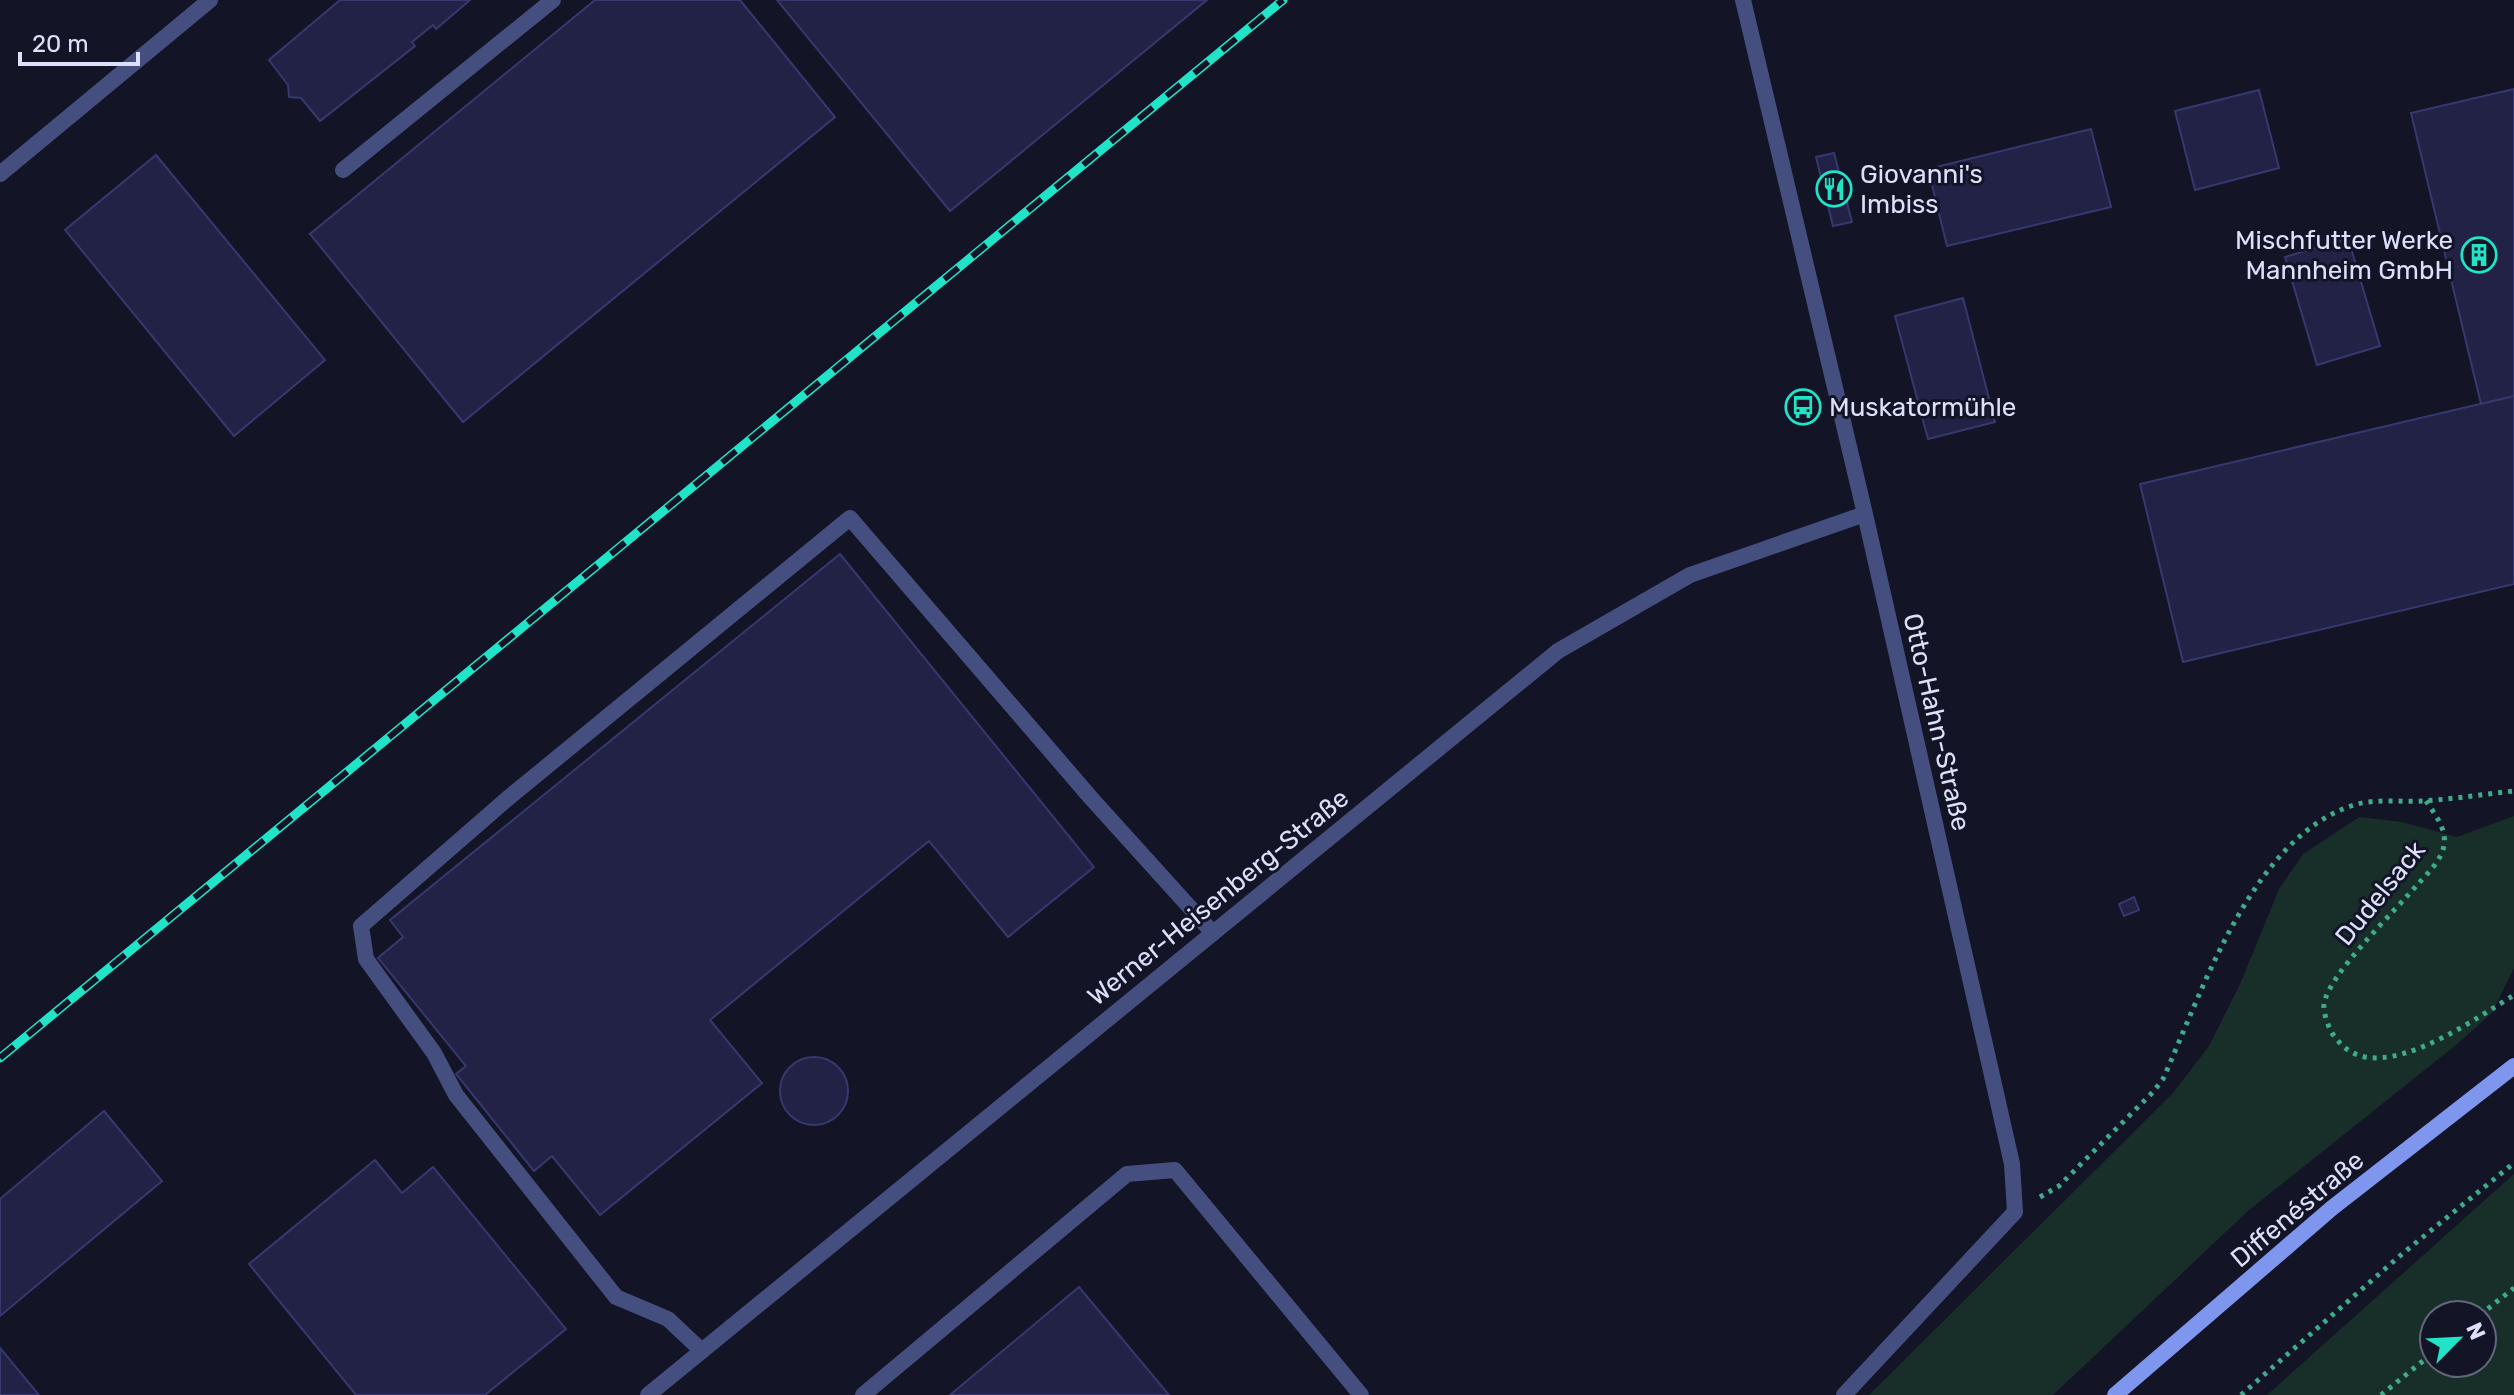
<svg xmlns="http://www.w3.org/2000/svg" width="2514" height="1395" font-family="Rubik,sans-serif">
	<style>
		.green { fill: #172f28; fill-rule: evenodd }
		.building { fill: #212245; stroke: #36386e; stroke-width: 2 }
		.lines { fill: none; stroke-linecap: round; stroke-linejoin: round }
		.path { stroke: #3fab8b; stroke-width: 5; stroke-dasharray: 4 6; stroke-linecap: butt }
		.service { stroke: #444f7f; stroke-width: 16 }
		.minor { stroke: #444f7f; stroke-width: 16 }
		.secondary { stroke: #7f96ef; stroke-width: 16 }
		.rail-casing { stroke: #20e3c8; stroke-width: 9 }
		.rail { stroke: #131426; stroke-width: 6; stroke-dasharray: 18; stroke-linecap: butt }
		.labels { text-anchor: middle; stroke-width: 6; stroke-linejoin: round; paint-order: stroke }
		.poi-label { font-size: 26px; fill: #dce0fb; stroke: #131426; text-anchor: start }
		.street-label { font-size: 26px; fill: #dce0fb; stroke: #131426 }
	</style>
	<rect width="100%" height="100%" fill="#131426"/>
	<path class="green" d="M2514,816V968L2492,1013L2456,1045L2248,1211L2053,1395H1869L2173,1093L2209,1046L2241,982L2279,889L2303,854L2359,817L2402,822L2457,837Z
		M2514,1174V1395H2267ZM2482,1315V1363H2434V1315Z"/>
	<path class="building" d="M340,0H470L436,29L433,25L412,42L415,46L320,121L301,98L289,97L288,85L269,60Z
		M595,0H740L835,117L463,422L310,234Z
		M777,0H1207L950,211Z
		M2514,89V396L2481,404L2411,113Z
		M2259,90L2279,168L2195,190L2175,111Z
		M2091,129L2111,207L1947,246L1928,169Z
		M1834,153L1852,222L1833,226L1816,157Z
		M156,155L325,360L234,436L65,230Z
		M2348,238L2380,346L2317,365L2285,257Z
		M1963,298L1995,422L1928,439L1895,316Z
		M2514,396V584L2183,662L2140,484Z
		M840,554L1094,867L1008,937L929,841L710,1020L762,1083L600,1215L552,1156L534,1171L456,1074L466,1066L378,958L403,937L390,920Z
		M2134,897L2139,910L2124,916L2119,904Z
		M780 1091a34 34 0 1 1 68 0a34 34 0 1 1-68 0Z
		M104,1111L162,1181L0,1316V1199Z
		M375,1160L402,1193L433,1167L566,1329L485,1395H356L249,1264Z
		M1079,1287L1169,1395H950Z
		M0,1348L39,1395H0Z"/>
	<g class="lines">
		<path class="path" d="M2426,801C2434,813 2447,829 2444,845C2442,860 2427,874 2417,885C2396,910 2328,975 2324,1004C2323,1012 2328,1026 2332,1033C2340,1045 2350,1054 2365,1057C2410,1065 2477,1018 2514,995
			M2040,1197L2059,1186L2153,1092L2163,1079C2203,990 2253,834 2357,804C2377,799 2402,802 2423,801C2454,799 2484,794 2514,791
			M2480,1315L2514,1288
			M2241,1395L2402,1254L2514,1163
			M2381,1395L2434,1352"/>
		<path class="service" d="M343,170L553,0
			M702,1351L668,1319L616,1297L456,1095L434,1053L366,959L361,926L507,799L850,518L1091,798L1213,933
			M863,1395L1127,1174L1175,1170L1361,1395"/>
		<path class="minor" d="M1743,0L1865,514L2012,1164L2015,1212L1844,1395
			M0,174L210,0
			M648,1395L1558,651L1690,575L1865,514"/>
		<path class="secondary" d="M2115,1395L2332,1208L2514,1066"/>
		<defs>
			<path id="rail" d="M0,1058L1283,0"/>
		</defs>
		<use href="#rail" class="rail-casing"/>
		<use href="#rail" class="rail"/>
	</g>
	<defs>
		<symbol id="restaurant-ring" viewBox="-11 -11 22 22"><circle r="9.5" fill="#131426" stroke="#20e3c8" stroke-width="1.5"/><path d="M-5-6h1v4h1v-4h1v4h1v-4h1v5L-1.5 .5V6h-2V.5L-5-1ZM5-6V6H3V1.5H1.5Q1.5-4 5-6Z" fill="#20e3c8"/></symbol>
		<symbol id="building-ring" viewBox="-11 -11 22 22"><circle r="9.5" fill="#131426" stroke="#20e3c8" stroke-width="1.5"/><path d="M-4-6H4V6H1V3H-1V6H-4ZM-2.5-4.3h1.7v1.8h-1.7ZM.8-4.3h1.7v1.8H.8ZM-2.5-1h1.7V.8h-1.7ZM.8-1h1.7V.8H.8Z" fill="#20e3c8"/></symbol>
		<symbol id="bus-ring" viewBox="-11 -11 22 22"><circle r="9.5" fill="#131426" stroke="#20e3c8" stroke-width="1.5"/><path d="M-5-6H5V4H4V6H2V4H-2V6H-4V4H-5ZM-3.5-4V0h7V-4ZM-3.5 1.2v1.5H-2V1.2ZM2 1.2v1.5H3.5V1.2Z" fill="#20e3c8"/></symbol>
	</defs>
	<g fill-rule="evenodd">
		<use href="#restaurant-ring" x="1814" y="169" width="40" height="40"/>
		<use href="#building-ring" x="2459" y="235" width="40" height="40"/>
		<use href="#bus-ring" x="1783" y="387" width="40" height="40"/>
	</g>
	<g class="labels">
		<g class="poi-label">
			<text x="1860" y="183">Giovanni's<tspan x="1860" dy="30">Imbiss</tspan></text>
			<text x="2453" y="249" text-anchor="end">Mischfutter Werke<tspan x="2453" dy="30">Mannheim GmbH</tspan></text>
			<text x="1829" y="416">Muskatormühle</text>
		</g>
		<g class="street-label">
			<text transform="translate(1937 722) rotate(77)" y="9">Otto-Hahn-Straße</text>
			<text transform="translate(2380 893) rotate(-51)" y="9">Dudelsack</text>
			<text transform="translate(1218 897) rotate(-39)" y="9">Werner-Heisenberg-Straße</text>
			<text transform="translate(2297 1209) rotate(-40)" y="9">Diffenéstraße</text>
		</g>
	</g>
	<g transform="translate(2458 1339) rotate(66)"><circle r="38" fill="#131426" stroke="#63667b" stroke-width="2"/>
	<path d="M0-6L14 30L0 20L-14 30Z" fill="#20e3c8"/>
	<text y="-12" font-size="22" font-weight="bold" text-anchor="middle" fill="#dce0fb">N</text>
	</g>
	<path d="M20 52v12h118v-12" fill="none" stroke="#dce0fb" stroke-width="4"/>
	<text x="32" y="52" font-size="24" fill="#dce0fb" stroke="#131426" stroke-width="6" paint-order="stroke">20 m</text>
</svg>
